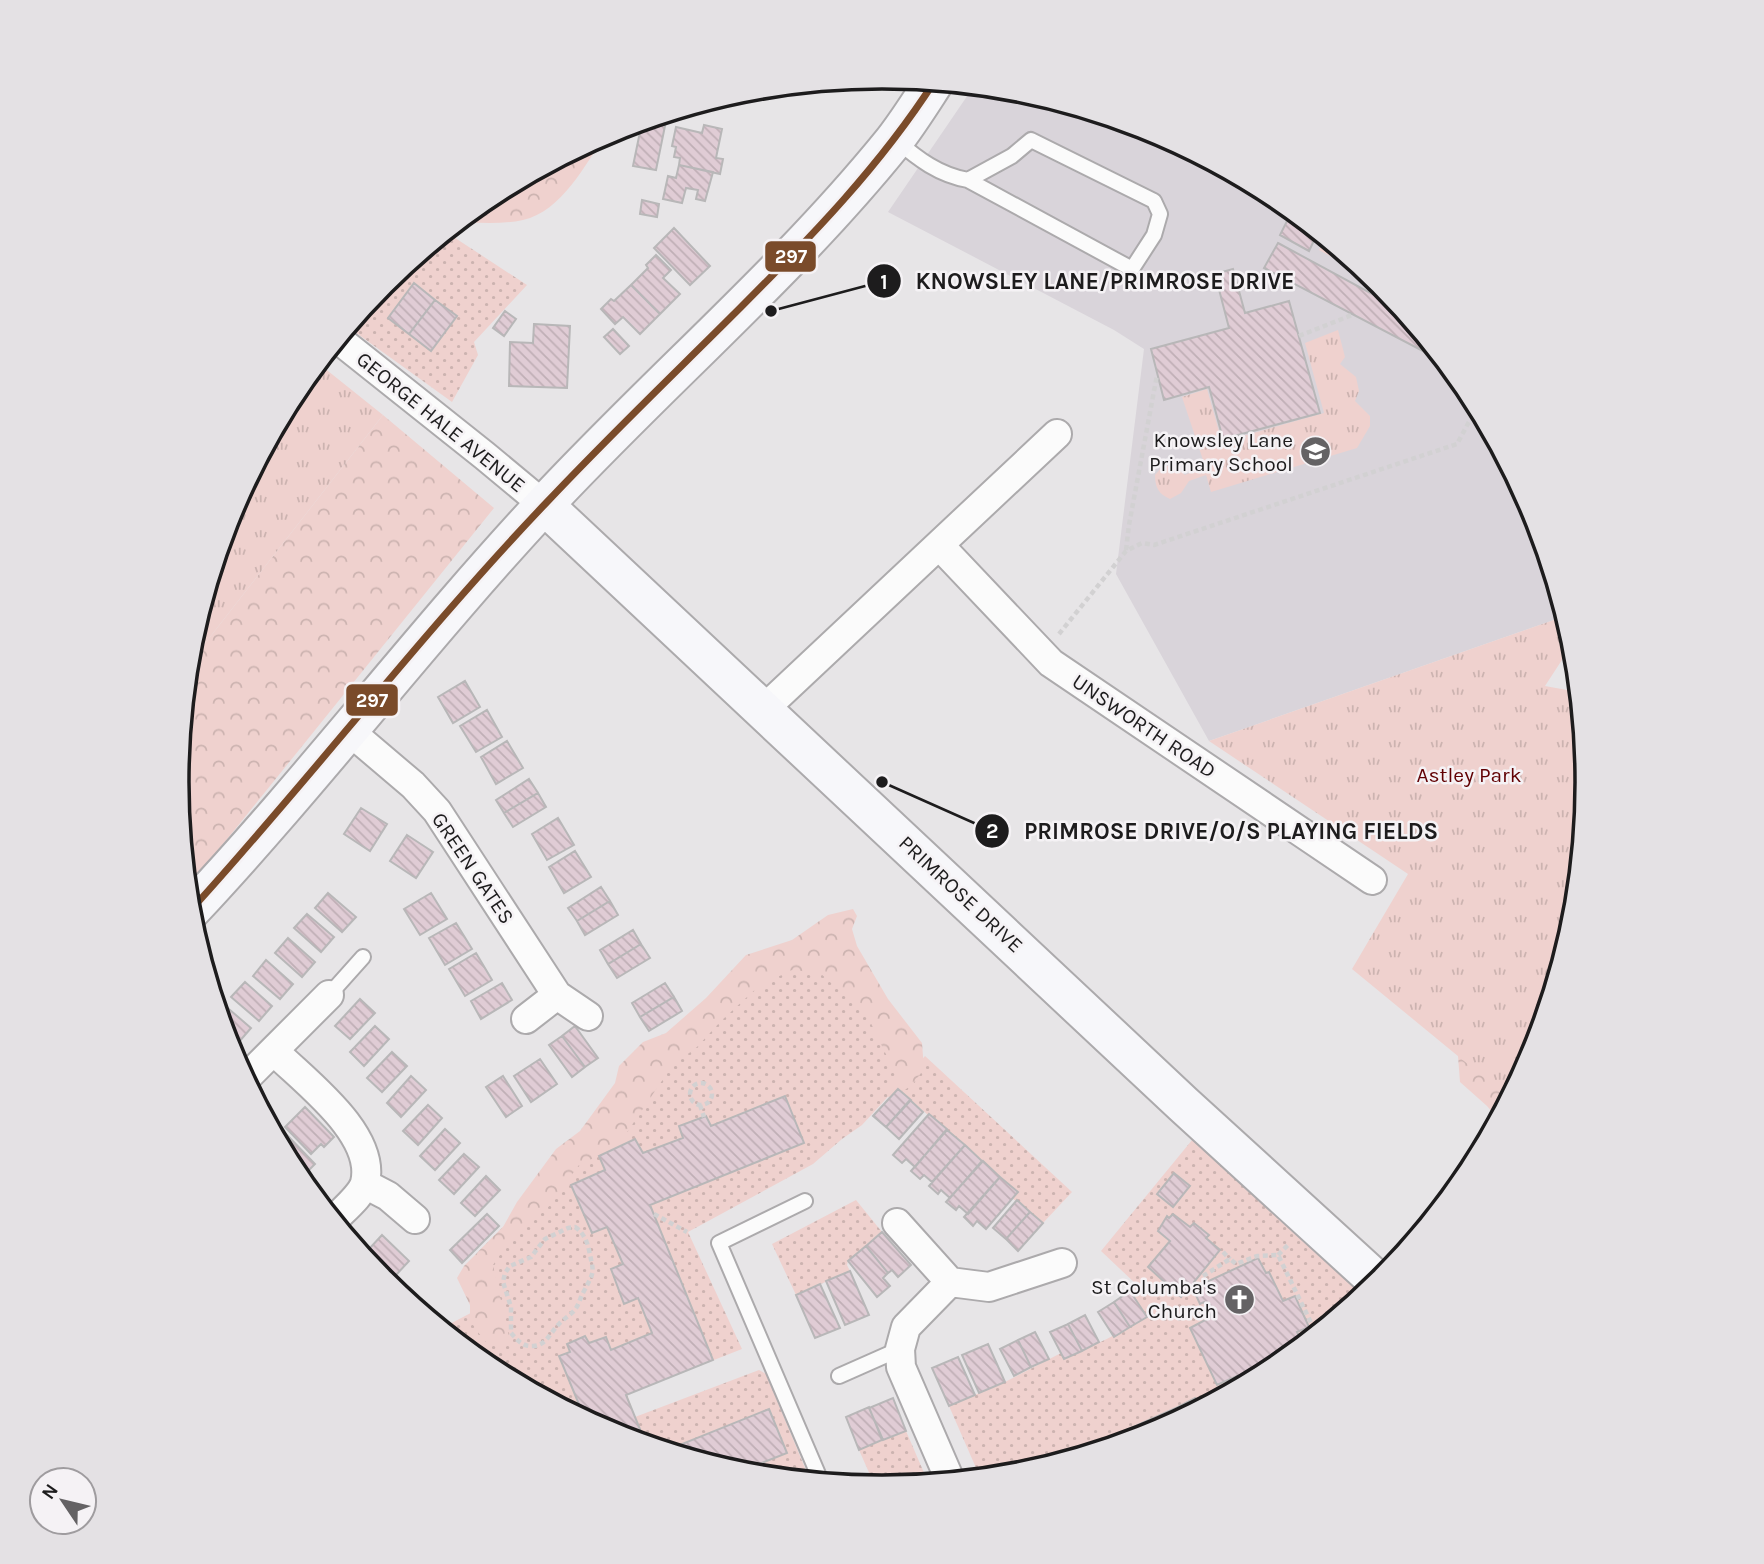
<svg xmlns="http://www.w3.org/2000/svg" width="1764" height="1564" font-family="Karla,sans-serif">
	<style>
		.built { fill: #d9d4da }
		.grass { fill: url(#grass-dots) }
		.forest { fill: url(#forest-crowns) }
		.park { fill: url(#park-tufts) }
		.building { fill: url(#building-back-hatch); stroke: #b8b7b8; stroke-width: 2 }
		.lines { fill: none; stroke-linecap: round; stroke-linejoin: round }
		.lane-casing { stroke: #acaaac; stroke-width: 18 }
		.street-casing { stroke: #acaaac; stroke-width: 32 }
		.secondary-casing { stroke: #acaaac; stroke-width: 42 }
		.path { stroke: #d2d1d2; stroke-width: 4.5; stroke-dasharray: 5 3.5; stroke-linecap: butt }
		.lane { stroke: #fbfbfb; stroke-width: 14 }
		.street { stroke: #fbfbfb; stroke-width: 28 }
		.secondary { stroke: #f7f7fa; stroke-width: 38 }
		.bus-1-casing { stroke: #f5f2f5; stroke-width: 12 }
		.bus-1 { stroke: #7a4b2a; stroke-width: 7 }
		.labels { text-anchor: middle; stroke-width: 5; stroke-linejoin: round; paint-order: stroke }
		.street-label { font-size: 21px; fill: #1d1c1d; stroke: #f5f2f5 }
		.poi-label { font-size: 21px; fill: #1d1c1d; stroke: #f5f2f5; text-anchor: end }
		.park-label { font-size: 21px; fill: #610003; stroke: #f5f2f5 }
		.rim { fill: none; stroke: #1d1c1d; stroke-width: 3.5 }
		.leader { fill: none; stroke: #1d1c1d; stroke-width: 2.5 }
		.callout-dot { fill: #1d1c1d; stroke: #f5f2f5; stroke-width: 2.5 }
		.mark-label { font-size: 21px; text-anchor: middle; font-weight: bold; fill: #fff }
		.callout-label { font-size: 23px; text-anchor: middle; font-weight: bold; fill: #1d1c1d; stroke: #f5f2f5; stroke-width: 5; stroke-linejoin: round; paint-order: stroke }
		.line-badge { stroke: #f5f2f5; stroke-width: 2.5 }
		.badge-label { font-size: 19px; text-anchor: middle; font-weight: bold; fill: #fff }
	</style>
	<defs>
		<pattern id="grass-dots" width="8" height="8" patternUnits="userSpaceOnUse" patternTransform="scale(1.75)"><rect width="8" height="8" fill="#efd1ce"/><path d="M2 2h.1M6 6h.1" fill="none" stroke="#ccb3b0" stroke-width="1.8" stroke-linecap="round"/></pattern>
		<pattern id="forest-crowns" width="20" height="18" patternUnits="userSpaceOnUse" patternTransform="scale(1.75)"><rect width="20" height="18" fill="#efd1ce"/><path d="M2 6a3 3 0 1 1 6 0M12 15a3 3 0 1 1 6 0" fill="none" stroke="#ccb3b0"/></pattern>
		<pattern id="park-tufts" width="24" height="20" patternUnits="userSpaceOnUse" patternTransform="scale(1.75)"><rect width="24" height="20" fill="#efd1ce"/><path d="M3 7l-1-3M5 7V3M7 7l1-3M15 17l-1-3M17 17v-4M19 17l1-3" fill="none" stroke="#ccb3b0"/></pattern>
		<pattern id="building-back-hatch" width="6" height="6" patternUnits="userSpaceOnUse" patternTransform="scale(1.75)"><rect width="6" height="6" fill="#e0ccd5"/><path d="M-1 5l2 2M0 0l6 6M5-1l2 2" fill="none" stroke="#c0afb6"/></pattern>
	</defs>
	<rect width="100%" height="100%" fill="#e7e5e7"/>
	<path class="built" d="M974,86L1020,91L1152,131L1274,196L1381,284L1468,391L1533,513L1565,616L1209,741L1116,574L1144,349L1114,330L888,212Z"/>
	<path class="grass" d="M446,232L527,285L474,342L478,355L452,402L348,327L384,283Z
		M1326,238L1378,282L1319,250Z
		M833,931L918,1064L925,1056L1072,1192L1043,1223L1012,1198L1017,1192L898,1089L907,1076L862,1125L842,1139L813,1164L688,1232L742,1349L627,1394L635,1417L759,1370L766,1374L810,1480L744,1473L612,1433L490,1368L447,1333L444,1327L486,1305L478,1252L769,960Z
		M1197,1134L1367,1292L1273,1368L1200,1408L1195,1398L1055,1463L1019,1474L980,1477L949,1406L1005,1382L1061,1353L1065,1359C1093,1345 1120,1334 1146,1317L1130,1291L1137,1285L1101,1251Z
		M856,1200L882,1232L848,1261L847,1265L850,1271L796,1295L772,1244Z
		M906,1431L928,1482L875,1486L859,1450Z"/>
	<path class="forest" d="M606,134C585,165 562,211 523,220C501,225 479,222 457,223L491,196Z
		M383,415L494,508L187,889L177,782L189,664Z
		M853,909L857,916L852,929L857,946L888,999L922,1043L924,1069L912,1085L890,1100L885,1090L896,1075L867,1015L820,973L792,970L759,986L721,1021L697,1047L672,1066L617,1147L579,1165L546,1210L520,1225L493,1265L510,1341L504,1349L486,1342L477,1331L470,1320V1305L457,1278L464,1266L503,1227L517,1202L556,1149L580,1131L615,1083L619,1066L643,1042L666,1033L706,998L746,955L792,940L828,915Z
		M1484,1045L1533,1052L1498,1119L1487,1106L1460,1082L1458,1056Z"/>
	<path class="park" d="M1338,330L1345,357L1340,364L1356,377L1359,391L1355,401L1370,416V426L1357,448L1211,492L1206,475L1189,481L1181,493L1170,499C1159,494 1155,488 1155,475L1162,467L1173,465L1185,475L1205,466L1182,397L1207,389L1222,442L1324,413L1305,343Z
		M318,363L383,415L189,664L191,644L231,512L296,390Z
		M1565,616L1573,643L1545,686L1578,692L1587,782L1573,920L1533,1052L1509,1098L1352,969L1408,874L1209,741Z"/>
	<path class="building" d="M653,118L666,121L656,170L633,166L642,122Z
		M704,125L722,129L716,158L723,159L720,174L679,165L680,158L674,157L676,147L672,146L676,127L702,133Z
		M679,165L713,172L705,201L696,199L698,190L686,188L682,203L663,199L668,176L676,178Z
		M642,200L659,204L657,217L640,214Z
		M1292,211L1318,232L1309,251L1280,235Z
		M674,228L710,266L690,285L654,248Z
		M1278,243L1402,310L1446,363L1264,268Z
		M656,255L671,270L663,278L680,294L660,314L631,285L648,268L646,265Z
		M1233,269L1245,313L1289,301L1320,413L1223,439L1209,387L1164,400L1151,349L1229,328L1215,274Z
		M414,283L435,300L409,334L388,318Z
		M631,285L660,314L640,334L623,317L615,324L601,309L611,299L614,301Z
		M435,300L457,316L431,351L409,334Z
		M505,311L516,319L504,336L493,328Z
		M534,324L570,326L567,388L509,386L510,342L533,343Z
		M613,329L629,346L620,354L604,337Z
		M465,681L480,707L453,723L438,697Z
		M487,710L502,737L476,752L460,726Z
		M507,741L523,768L496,784L481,757Z
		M529,779L538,793L504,813L496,800Z
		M538,793L546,807L513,827L504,813Z
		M361,808L387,824L370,851L344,834Z
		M558,818L574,845L547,860L532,834Z
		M407,835L433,852L416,878L390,861Z
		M575,851L591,877L564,893L549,867Z
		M601,887L610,901L577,921L568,908Z
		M328,893L356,917L342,932L315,908Z
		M431,893L447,919L420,935L404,909Z
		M610,901L618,915L585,935L577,921Z
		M307,914L334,937L321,952L294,928Z
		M456,923L472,949L445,965L429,938Z
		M633,930L641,944L608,964L600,950Z
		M288,938L315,962L302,977L275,953Z
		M641,944L650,958L617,978L608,964Z
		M476,953L492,980L465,996L449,969Z
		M266,960L293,984L280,999L253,976Z
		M245,982L272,1006L259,1021L231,997Z
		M502,983L512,1000L481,1019L471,1001Z
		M665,983L674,997L640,1017L632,1003Z
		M674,997L682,1011L649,1031L640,1017Z
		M360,999L375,1013L350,1039L335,1026Z
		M223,1004L251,1028L238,1043L225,1032L218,1010Z
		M375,1026L389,1039L364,1066L350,1052Z
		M575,1026L598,1058L585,1067L562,1036Z
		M562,1036L585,1067L572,1077L549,1045Z
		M392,1052L407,1066L382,1092L367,1078Z
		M540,1059L557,1084L531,1102L514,1076Z
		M411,1076L426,1090L401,1117L387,1103Z
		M503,1076L522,1106L506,1117L486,1087Z
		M898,1089L911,1100L886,1127L873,1116Z
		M785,1096L804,1143L650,1205L713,1360L626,1395L646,1444L612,1433L585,1419L559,1356L570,1352L567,1344L585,1336L589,1343L606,1337L611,1350L652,1333L638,1298L624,1304L611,1269L623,1264L607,1227L592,1233L571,1185L605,1170L599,1156L635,1139L643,1153L683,1138L679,1126L706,1116L711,1126Z
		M910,1100L923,1112L899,1139L886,1127Z
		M428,1105L442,1118L418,1145L403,1131Z
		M305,1107L334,1137L324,1147L321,1144L311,1154L285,1127Z
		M929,1114L947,1129L915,1167L906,1159L902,1163L893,1155Z
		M445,1129L460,1143L435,1170L420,1156Z
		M947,1130L965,1145L932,1182L924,1175L920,1179L911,1171Z
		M286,1134L315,1164L305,1174L302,1171L297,1176L296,1173L278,1141Z
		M965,1145L982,1161L950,1198L941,1190L938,1194L929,1186Z
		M464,1154L479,1167L454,1194L439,1180Z
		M983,1161L1000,1177L968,1214L959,1206L956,1210L946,1202Z
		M1174,1173L1190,1186L1173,1207L1157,1194Z
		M486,1176L500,1190L475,1216L461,1203Z
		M1000,1177L1018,1192L986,1229L977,1221L973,1226L964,1217Z
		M1017,1200L1030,1212L1006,1239L993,1228Z
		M1030,1212L1043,1223L1018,1251L1006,1239Z
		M487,1214L499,1226L462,1263L450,1250Z
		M1173,1214L1190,1227L1194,1223L1209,1235L1206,1238L1220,1250L1194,1282L1198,1286L1258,1258L1266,1273L1269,1272L1283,1301L1295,1296L1309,1327L1297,1332L1303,1344L1273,1368L1242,1385L1237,1376L1217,1385L1190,1328L1211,1317L1204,1302L1200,1304L1194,1291L1189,1287L1181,1297L1148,1267L1170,1241L1158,1231L1167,1216L1169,1218Z
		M882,1232L911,1265L898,1277L892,1270L888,1273L866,1246Z
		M382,1235L409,1261L396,1275L369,1249Z
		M866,1246L888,1273L883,1278L890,1286L877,1297L848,1261Z
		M369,1249L396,1275L387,1284L363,1255Z
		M850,1271L869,1315L845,1325L826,1281Z
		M820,1284L840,1328L815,1338L796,1295Z
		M1130,1291L1147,1317L1130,1327L1114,1302Z
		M1114,1302L1130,1327L1114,1337L1098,1312Z
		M1085,1315L1099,1342L1082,1351L1068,1324Z
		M1068,1324L1082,1351L1064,1359L1050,1332Z
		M1035,1332L1049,1359L1031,1367L1018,1340Z
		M1018,1340L1031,1367L1014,1376L1000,1349Z
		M988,1344L1005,1382L979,1393L962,1355Z
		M958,1357L975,1395L949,1406L932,1368Z
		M893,1398L906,1431L883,1440L869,1408Z
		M1195,1398L1200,1408L1183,1417L1178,1407Z
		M869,1407L882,1440L859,1450L846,1417Z
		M1178,1407L1183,1417L1165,1426L1160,1415Z
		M769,1409L787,1453L739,1472L667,1450Z
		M1160,1415L1165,1426L1148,1435L1142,1423Z
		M1142,1423L1148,1435L1129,1440L1124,1431Z
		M1124,1431L1129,1440L1110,1446L1107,1440Z
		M1100,1443L1102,1448L1074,1457L1073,1455Z"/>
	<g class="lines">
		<defs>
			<path id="lane" d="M896,140C918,159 939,175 968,180L1132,269L1154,235L1160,214L1154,201L1031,140L1012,156L968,180
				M329,995L363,957
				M805,1201L719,1243L821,1481
				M839,1376L900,1349"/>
			<path id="street" d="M338,339L485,456L544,505
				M939,545L1051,663L1372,880
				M764,709L1057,434
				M347,729L413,785L437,811L557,995L588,1016
				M526,1019L557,995
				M274,1051C304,1081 377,1134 365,1183C361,1196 343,1210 334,1220
				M245,1079L329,995
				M365,1184L388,1196L415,1219
				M897,1223L950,1282L989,1287L1062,1263
				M950,1480L901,1367L900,1349L906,1327L950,1282"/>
			<path id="secondary" d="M544,505L1183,1104L1378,1282
				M190,911C313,780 421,637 543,506C658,382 787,273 893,142C908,123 921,102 934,82"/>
		</defs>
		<use href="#lane" class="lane-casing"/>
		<use href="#street" class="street-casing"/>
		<use href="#secondary" class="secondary-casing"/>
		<path class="path" d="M1299,336L1352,315
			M1126,550L1129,525L1157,375
			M1059,634L1126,551L1142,543L1154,545L1457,444L1477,407
			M690 1094a11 11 0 1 1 22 0a11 11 0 1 1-22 0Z
			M700,1105L704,1117
			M654,1214L687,1232
			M575,1227C583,1232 587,1241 589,1250C594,1274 595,1270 584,1291C580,1298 579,1305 574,1311C569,1316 562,1320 557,1326C550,1334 545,1346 533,1346C523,1347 517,1340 511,1333V1307L503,1282L505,1273L510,1266L531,1257L545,1239L568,1228Z
			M1223,1252L1230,1259
			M1278,1255L1290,1243
			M1203,1276L1230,1259L1236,1264L1257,1256L1278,1255L1316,1333"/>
		<use href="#lane" class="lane"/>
		<use href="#street" class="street"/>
		<use href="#secondary" class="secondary"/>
		<defs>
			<path id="bus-1" d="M190,911C312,777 422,633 547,502C610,435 676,372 741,307C811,237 880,166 934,82"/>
		</defs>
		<use href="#bus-1" class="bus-1-casing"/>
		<use href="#bus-1" class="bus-1"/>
	</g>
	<defs>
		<symbol id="school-disc" viewBox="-11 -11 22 22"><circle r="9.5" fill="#646264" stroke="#f5f2f5"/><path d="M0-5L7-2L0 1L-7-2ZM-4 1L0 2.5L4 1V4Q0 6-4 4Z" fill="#fff"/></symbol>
		<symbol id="church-disc" viewBox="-11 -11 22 22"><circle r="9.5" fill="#646264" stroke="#f5f2f5"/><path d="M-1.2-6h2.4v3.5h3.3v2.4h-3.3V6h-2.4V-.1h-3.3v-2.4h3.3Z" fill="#fff"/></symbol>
	</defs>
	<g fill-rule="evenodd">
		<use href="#school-disc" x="1298" y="434" width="35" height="35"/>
		<use href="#church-disc" x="1222" y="1282" width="35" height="35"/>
	</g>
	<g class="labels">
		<g class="street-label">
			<text transform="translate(441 422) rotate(39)" y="7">GEORGE HALE AVENUE</text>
			<text transform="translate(1144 726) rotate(34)" y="7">UNSWORTH ROAD</text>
			<text transform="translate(473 868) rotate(56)" y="7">GREEN GATES</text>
			<text transform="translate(961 894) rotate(43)" y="7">PRIMROSE DRIVE</text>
		</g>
		<g class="poi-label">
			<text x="1293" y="447">Knowsley Lane<tspan x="1293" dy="24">Primary School</tspan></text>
			<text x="1217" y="1294">St Columba's<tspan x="1217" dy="24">Church</tspan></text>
		</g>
		<g class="park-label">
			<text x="1469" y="782">Astley Park</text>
		</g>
	</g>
	<path d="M0 0H1764V1564H0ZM189 782a693 693 0 1 1 1386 0a693 693 0 1 1-1386 0Z" fill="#e4e1e4" fill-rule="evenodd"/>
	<path class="rim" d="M189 782a693 693 0 1 1 1386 0a693 693 0 1 1-1386 0Z"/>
	<path class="leader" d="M771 311L884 281M882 782L992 831"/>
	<g class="callout-dot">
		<circle cx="771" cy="311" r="7"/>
		<circle cx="882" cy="782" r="7"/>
		<circle cx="884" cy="281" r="18"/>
		<circle cx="992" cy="831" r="18"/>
	</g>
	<g class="mark-label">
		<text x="884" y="289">1</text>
		<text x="992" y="838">2</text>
	</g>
	<g class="callout-label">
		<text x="1105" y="289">KNOWSLEY LANE/PRIMROSE DRIVE</text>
		<text x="1231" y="839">PRIMROSE DRIVE/O/S PLAYING FIELDS</text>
	</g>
	<g class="line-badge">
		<rect x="764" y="240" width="53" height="33" rx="7" fill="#7a4b2a"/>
		<rect x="345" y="683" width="54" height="34" rx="7" fill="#7a4b2a"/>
	</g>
	<g class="badge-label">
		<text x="791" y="263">297</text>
		<text x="372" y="707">297</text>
	</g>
	<g transform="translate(63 1501) rotate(305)"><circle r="33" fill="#f5f2f5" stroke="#9f9c9f" stroke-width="2"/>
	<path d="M0-5L12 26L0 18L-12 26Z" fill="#646264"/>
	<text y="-10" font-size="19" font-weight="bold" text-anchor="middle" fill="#1d1c1d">N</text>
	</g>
</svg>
